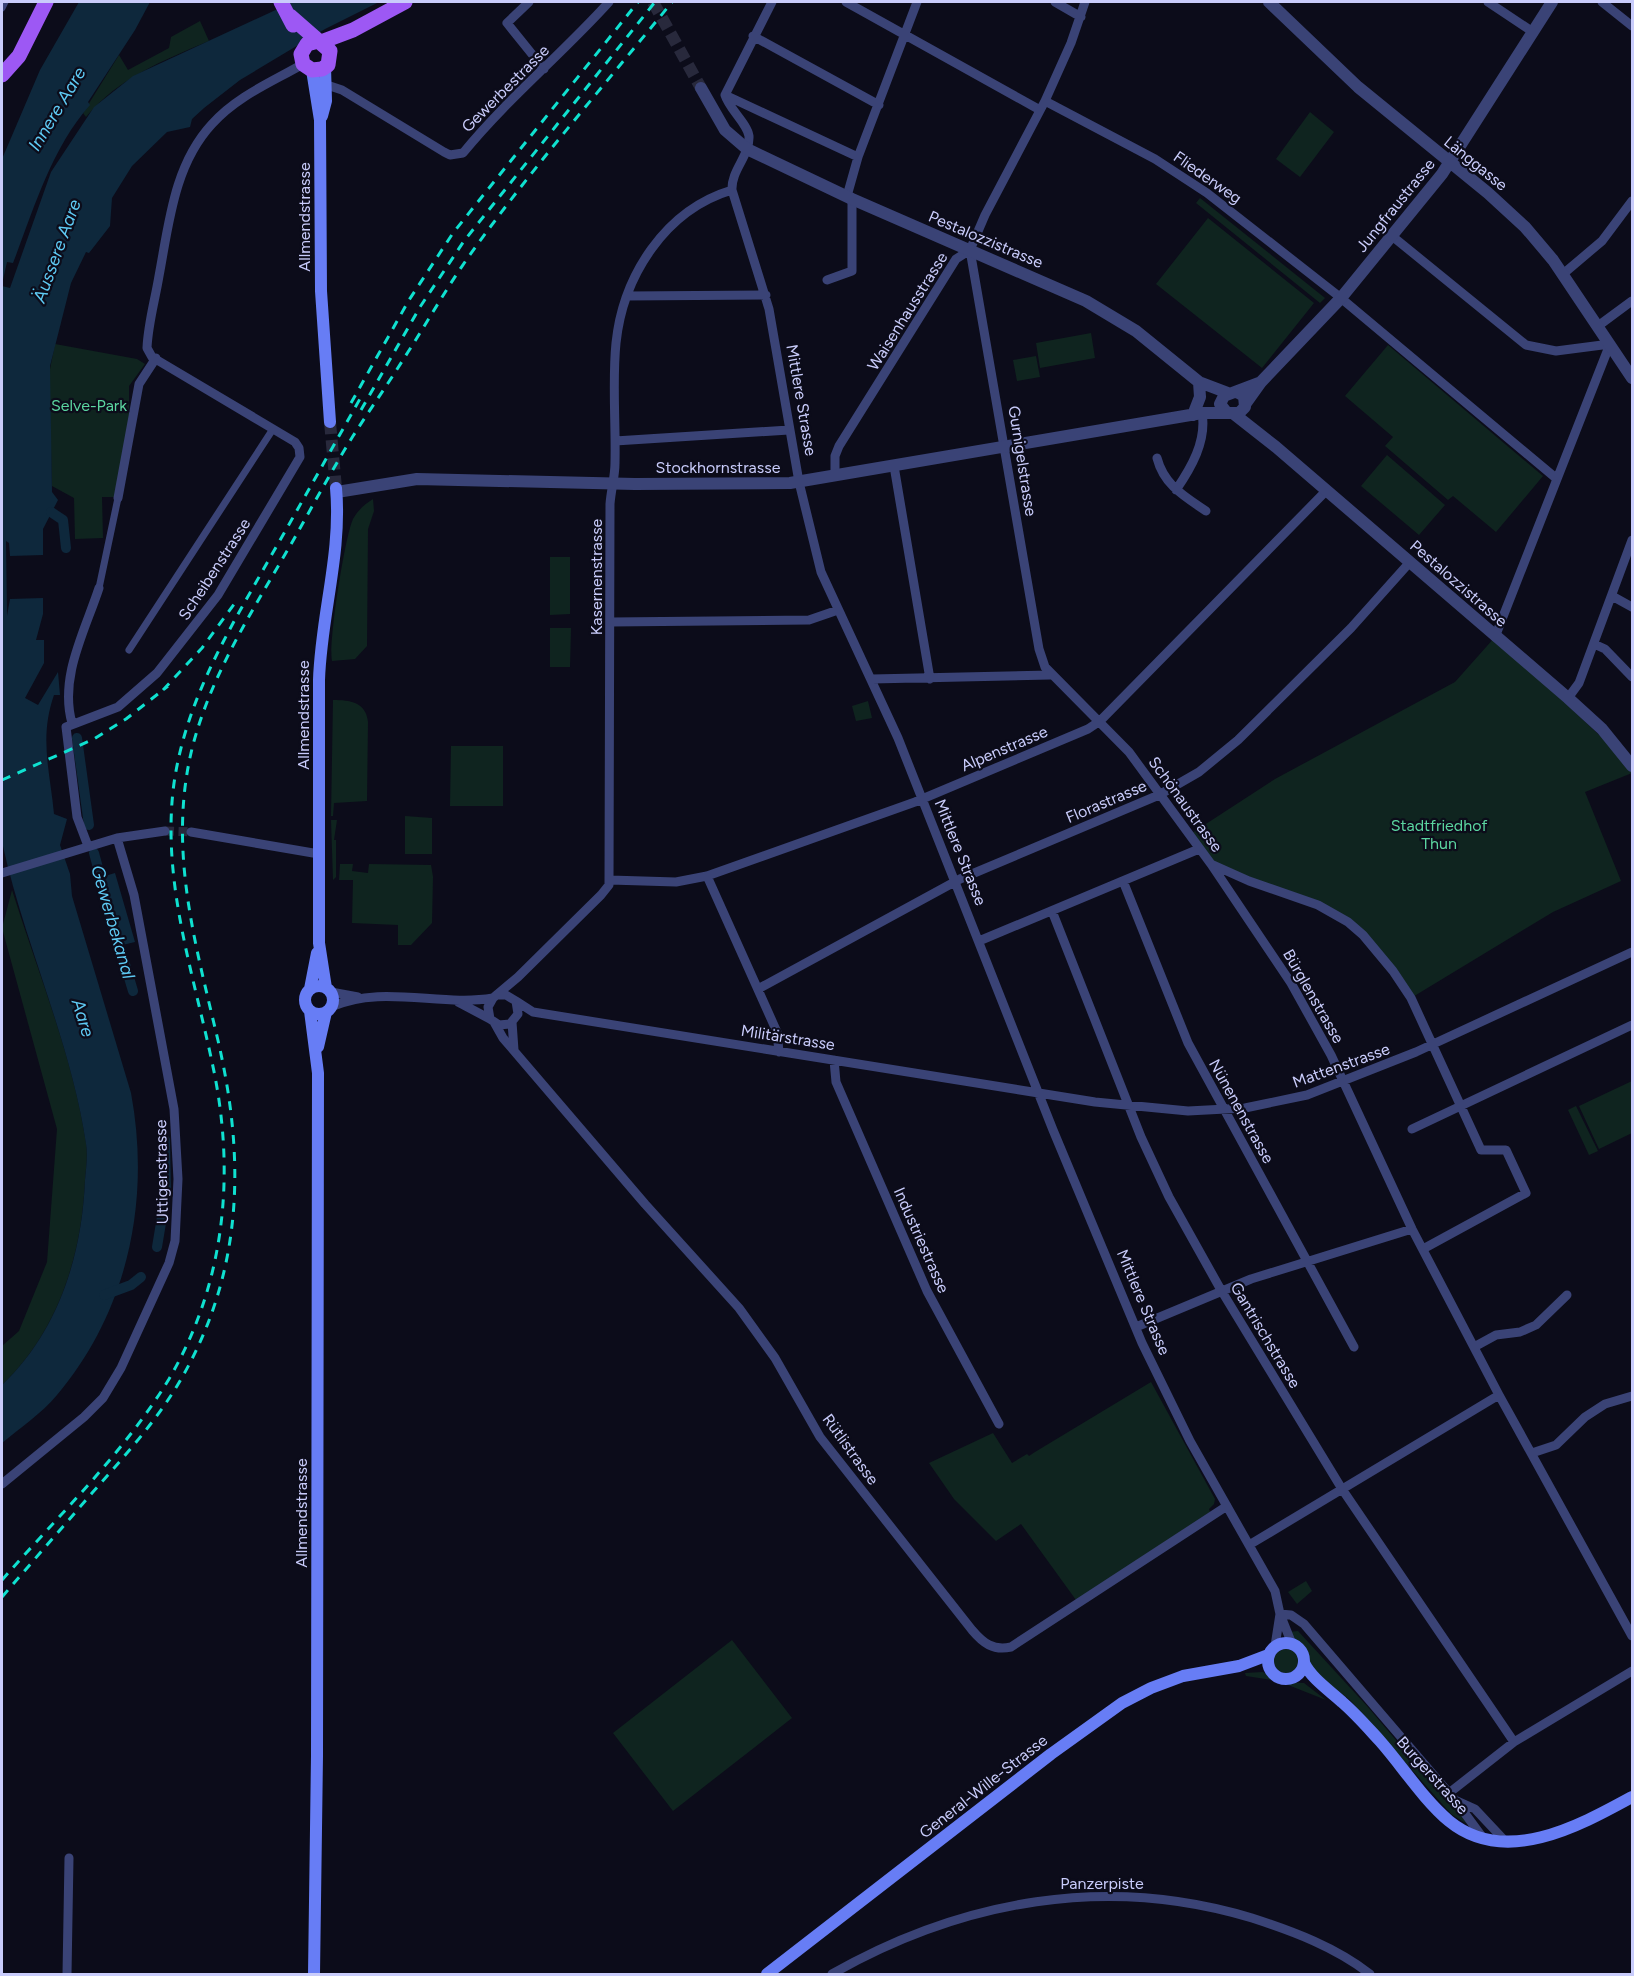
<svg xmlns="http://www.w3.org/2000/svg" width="1634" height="1976" font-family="Figtree,sans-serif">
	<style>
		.green { fill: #0f241f }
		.water { fill: #0e283c }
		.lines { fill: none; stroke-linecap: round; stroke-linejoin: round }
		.canal { stroke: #0e283c; stroke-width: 10 }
		.minor-tunnel { stroke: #28293c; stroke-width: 9; stroke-dasharray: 9 4.5; stroke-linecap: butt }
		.tertiary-tunnel { stroke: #28293c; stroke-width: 12; stroke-dasharray: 12 6; stroke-linecap: butt }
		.secondary-tunnel { stroke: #28293c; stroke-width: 12; stroke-dasharray: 12 6; stroke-linecap: butt }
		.pedestrian { stroke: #3a4376; stroke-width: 7 }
		.minor { stroke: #3a4376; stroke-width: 9 }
		.tertiary { stroke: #3a4376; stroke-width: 12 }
		.secondary { stroke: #677df5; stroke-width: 12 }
		.primary { stroke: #9d58f4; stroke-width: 15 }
		.rail { stroke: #0fe1d0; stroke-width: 3; stroke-dasharray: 9 8; stroke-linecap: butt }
		.labels { text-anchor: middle; stroke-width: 4.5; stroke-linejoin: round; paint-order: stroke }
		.street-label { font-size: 16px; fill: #c9ccfb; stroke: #0c0c1a }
		.park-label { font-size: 16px; fill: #5bd5a0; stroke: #0c0c1a }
		.water-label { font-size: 18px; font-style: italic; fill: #5ecaf4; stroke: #0c0c1a }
	</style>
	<rect width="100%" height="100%" fill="#0c0c1a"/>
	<path class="green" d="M200,21L209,41C164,60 118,78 86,117L83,113L119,55L128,70L169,48L171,37Z
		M1310,112L1334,132L1300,177L1276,159Z
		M1200,198L1325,298L1320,303L1196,203Z
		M1208,218L1314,303L1262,368L1156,284Z
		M1091,333L1095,358L1040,368L1036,343Z
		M55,344L137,359L145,364L129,386V424L115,497H102L103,538L75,539L74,498L52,486L49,374Z
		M1388,345L1543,476L1496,532L1453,496L1448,500L1385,446L1393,437L1345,396Z
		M1036,356L1040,377L1017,381L1013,360Z
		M1387,455L1445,505L1419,535L1361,486Z
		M373,499L374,511L368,529L367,646L355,659L332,661C328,644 345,536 353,519C358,510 365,504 373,499Z
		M550,557H570V614L550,615Z
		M550,628H571L570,667H550Z
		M1495,637L1632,766V773L1585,792L1621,881L1553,912L1411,998L1348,922L1211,864L1192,833L1275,779L1455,682Z
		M333,700C350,700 366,702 368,722L367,801L334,803L333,816H331Z
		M868,701L872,718L856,721L852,706Z
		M451,746H503V806H450Z
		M405,816L432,818V854H405Z
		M331,820H337L334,840H336V877L333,880Z
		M340,864H353L352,871L368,873L369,864L431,865L433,877L432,923L411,945H398V925L352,923L353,880H339Z
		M12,890C38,973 73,1057 86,1143C88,1155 86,1168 85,1180C82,1255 58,1332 2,1385V1346L19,1331L47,1262L57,1129L2,928Z
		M1632,1081V1133L1599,1149L1579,1106Z
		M1576,1106L1598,1151L1589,1155L1568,1110Z
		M1151,1382L1215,1499L1214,1504L1209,1509L1210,1512L1076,1600L1021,1524L996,1541L954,1499L929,1463L993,1433L1012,1463L1027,1454L1029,1456L1035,1452Z
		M1306,1581L1312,1591L1297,1604L1288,1592Z
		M1298,1631L1367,1706L1438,1790L1440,1788L1467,1824L1451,1814L1350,1700L1315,1673L1308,1664L1305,1650L1289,1632Z
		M732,1640L792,1718L673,1811L613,1733Z
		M1274 1661a12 12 0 1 1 24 0a12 12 0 1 1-24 0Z
		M1263,1672L1279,1682L1304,1683L1326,1700L1278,1681L1246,1676L1245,1673Z"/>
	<path class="water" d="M79,2H150L135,30L88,102L90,105C51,149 34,209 13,263L7,262L2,284V159L40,70Z
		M293,2H379L325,29L240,80L204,108L192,119L190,127L167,132L132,166L112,198L110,226L89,253L86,252L71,283L50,366L52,492L58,500L43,529V555L10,556L9,543L6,541L7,616L10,599L43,598V614L36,640H44V663L25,698L38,705L58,672L60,695H54C39,738 50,771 54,814L67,819L60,845L70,874L72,896L131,1093C151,1200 128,1311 57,1395C41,1414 20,1428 2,1443V1385C58,1332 82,1256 85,1180C86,1168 88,1155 86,1144C71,1042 24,943 2,842V286L10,288L51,172L94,107L133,76Z
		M115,873L135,942L114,947L95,879Z"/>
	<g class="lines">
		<path class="canal" d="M51,512L63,520L66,548
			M77,738L89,825
			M94,853L104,890
			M116,934L133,991
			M157,1247L166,1193L165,1140
			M104,1295L131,1285L141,1277"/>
		<path class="minor-tunnel" d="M165,831L191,832"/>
		<path class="tertiary-tunnel" d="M653,2L701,88"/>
		<path class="secondary-tunnel" d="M330,422L336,488"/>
		<path class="pedestrian" d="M2,8L5,2
			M99,588L118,498
			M129,650L273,429"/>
		<path class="minor" d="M529,2L507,23L544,69
			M772,2L725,95C729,109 747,123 749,136C750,156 731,170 732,190L769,309L799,482L821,572L898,738L1053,1130L1142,1343L1190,1441L1275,1591L1280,1614L1292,1644
			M846,2L1040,110
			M1055,2L1081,17
			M1488,2L1533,32
			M1602,2L1632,26
			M753,36L879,105
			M321,83L342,90L444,152L450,155L463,153C507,99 562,54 609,2
			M725,95L858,157
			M1045,101L1155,159L1207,193L1336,294L1557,479
			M847,196L858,157L917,2
			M1392,236L1526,345L1556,351L1610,344
			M970,250L1039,649L1045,667L1129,752L1211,864L1291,983L1331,1055L1412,1229L1499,1395L1632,1636
			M1563,274L1602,241L1632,201
			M827,280L852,271V199
			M627,296L766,295
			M1598,326L1632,301
			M615,441L789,430
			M1157,458C1164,485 1184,496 1206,511
			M894,466L930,679
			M835,476V456L839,446L956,259L970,250L985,215L1045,101L1071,43L1085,2
			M1176,490C1191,468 1207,441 1202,413
			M118,498L139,384L156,358
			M1612,596L1632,607
			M611,622L809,620L838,610
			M1495,637L1610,344
			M1594,644L1605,649L1632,677
			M872,679L1050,675
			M1568,698L1579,683L1632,540
			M72,723C59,677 85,631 99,588
			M191,832L319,854
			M88,846L77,817L66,727L118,707L157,673L218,595L300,457L299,448L295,442L152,357L147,348C148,324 155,300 159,276C169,223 174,165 212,124C237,96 272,82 303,64
			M1211,864L1249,881L1318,905L1348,922L1363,935L1393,971L1411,998L1481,1150H1506L1526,1193L1423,1249
			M2,873L117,838L165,831
			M707,876L777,1032L779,1052
			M610,880L676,882L707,876L915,802L1088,729L1100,721L1326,491
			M1123,881L1188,1043L1354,1347
			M1052,911L1141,1137L1169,1197L1221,1290L1342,1489L1514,1742
			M979,941L1199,849
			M758,989L960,879L1159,795L1199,772L1238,740L1351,628L1410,562
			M331,992L358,997
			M497,995H506L516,1001L518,1014L510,1024L499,1025L490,1019L488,1007L493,998L518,977L601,895L609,885L610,504C611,490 615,477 615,463C616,423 612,382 616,343C623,276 665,210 732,190
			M516,1001L533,1012L1095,1102L1188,1111L1245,1108L1307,1095L1416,1052L1632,952
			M458,1002L490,1019
			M331,1007C382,984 440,1007 493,998
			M494,1022L503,1038L645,1204L739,1308L775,1358L820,1437L972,1630C983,1643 993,1651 1011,1647L1227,1506
			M512,1022L514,1050
			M834,1060L836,1082L927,1291L999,1424
			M1412,1129L1632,1025
			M1136,1327L1251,1279L1412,1229
			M1474,1347L1496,1335L1520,1332L1536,1325L1567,1295
			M1532,1453L1556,1445L1585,1417L1605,1404L1632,1396
			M2,1484L84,1417L103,1398L121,1368L169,1263L175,1241L178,1179L174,1109L134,895L117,838
			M1249,1545L1499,1395
			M1280,1614L1291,1615L1304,1624L1455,1800L1483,1838
			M1275,1646L1280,1614
			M1449,1793L1514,1742L1632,1671
			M1455,1800L1475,1809L1506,1842
			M67,1974L69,1858
			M832,1974C962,1900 1107,1874 1252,1918C1295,1932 1335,1947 1370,1974"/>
		<path class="tertiary" d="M1269,2L1358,87L1488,193L1525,227L1553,260L1632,378
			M701,88L725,130L747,149L852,199L1086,301L1136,331L1199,382L1228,393
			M1237,392L1244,396L1245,407L1239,413H1227L1220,404L1224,396L1261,382
			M1246,403L1261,382L1341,298L1442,174L1552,2
			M1234,414L1276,447L1568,698L1602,729L1632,766
			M1193,415L1200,397L1199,382
			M337,492L417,479L635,484L790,483L1202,413H1227"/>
		<path class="secondary" d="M312,70L320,120L321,291L330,422
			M322,116L326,101L325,67
			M305 1000a14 14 0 1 1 28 0a14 14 0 1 1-28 0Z
			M326,988L319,943V680C321,615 342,553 336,488
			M310,989L317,953
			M310,1011L318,1073L317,1756L314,1974
			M318,1047L326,1012
			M1268 1661a18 18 0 1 1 36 0a18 18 0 1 1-36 0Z
			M1304,1663C1312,1679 1329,1690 1342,1702C1356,1714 1368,1728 1380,1741C1403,1767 1423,1799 1449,1821C1505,1867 1579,1826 1632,1797
			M767,1974L1051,1754L1122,1703L1151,1688L1183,1676L1239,1666L1268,1655"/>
		<path class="primary" d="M281,2L293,25
			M290,16L330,51L328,65L322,69L312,70L303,64L301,54L307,44L318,41
			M321,42L353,30L405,2
			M2,75L19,56L46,2"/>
		<path class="rail" d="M351,403L409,300L453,233L638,2
			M361,410L420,307L464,241L655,2
			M163,690L202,648L235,603
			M2,780L94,739L126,719L168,686
			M2,1580C58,1516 124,1453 169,1379C226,1282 236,1171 212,1062C193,972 163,885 173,791C183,706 226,635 267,563C299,507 330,452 361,397
			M2,1597C32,1562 62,1528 92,1493C122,1459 153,1425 177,1386C245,1273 246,1156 216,1032C194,939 169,849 191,753C209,676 255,607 294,539C313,505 332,470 353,436C371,408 390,381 408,352C428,321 446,289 467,259C530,170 603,87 672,2"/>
	</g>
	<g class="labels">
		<g class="street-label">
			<text transform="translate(505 88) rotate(-45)" y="6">Gewerbestrasse</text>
			<text transform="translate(1476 163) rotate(39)" y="6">Länggasse</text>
			<text transform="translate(1208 177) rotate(35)" y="6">Fliederweg</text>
			<text transform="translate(1395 205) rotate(-51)" y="6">Jungfraustrasse</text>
			<text transform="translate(304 217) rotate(-90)" y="6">Allmendstrasse</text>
			<text transform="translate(986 239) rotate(23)" y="6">Pestalozzistrasse</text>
			<text transform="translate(907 311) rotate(-58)" y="6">Waisenhausstrasse</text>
			<text transform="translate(802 400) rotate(80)" y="6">Mittlere Strasse</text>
			<text transform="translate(1023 461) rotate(81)" y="6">Gurnigelstrasse</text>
			<text x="718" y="473">Stockhornstrasse</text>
			<text transform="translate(214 569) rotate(-57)" y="6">Scheibenstrasse</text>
			<text transform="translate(596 577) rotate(-90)" y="6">Kasernenstrasse</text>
			<text transform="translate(1459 583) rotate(41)" y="6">Pestalozzistrasse</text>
			<text transform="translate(303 715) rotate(-90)" y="6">Allmendstrasse</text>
			<text transform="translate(1004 748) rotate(-23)" y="6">Alpenstrasse</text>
			<text transform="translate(1106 801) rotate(-23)" y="6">Florastrasse</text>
			<text transform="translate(1186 804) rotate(54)" y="6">Schönaustrasse</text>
			<text transform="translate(961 852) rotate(68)" y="6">Mittlere Strasse</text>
			<text transform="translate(1314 996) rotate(60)" y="6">Bürglenstrasse</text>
			<text transform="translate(788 1037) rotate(9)" y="6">Militärstrasse</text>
			<text transform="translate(1341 1065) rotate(-20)" y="6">Mattenstrasse</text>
			<text transform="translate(1242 1111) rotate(61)" y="6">Nünenenstrasse</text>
			<text transform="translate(161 1172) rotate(-91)" y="6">Uttigenstrasse</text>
			<text transform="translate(922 1240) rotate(66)" y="6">Industriestrasse</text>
			<text transform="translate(1144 1302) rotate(67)" y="6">Mittlere Strasse</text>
			<text transform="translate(1266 1335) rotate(59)" y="6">Gantrischstrasse</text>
			<text transform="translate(851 1449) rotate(54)" y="6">Rütlistrasse</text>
			<text transform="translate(301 1513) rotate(-90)" y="6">Allmendstrasse</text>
			<text transform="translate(1433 1775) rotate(48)" y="6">Burgerstrasse</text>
			<text transform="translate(983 1786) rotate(-38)" y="6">General-Wille-Strasse</text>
			<text x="1102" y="1889">Panzerpiste</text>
		</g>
		<g class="park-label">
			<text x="89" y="411">Selve-Park</text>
			<text x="1439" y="831">Stadtfriedhof<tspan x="1439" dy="18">Thun</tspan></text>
		</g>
		<g class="water-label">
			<text transform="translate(57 109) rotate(-59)" y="6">Innere Aare</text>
			<text transform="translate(57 251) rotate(-70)" y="6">Äussere Aare</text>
			<text transform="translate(113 922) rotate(74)" y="6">Gewerbekanal</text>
			<text transform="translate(83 1018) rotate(73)" y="6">Aare</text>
		</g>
	</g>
	<rect width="1634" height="1976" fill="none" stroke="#c9ccfb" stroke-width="6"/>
</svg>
